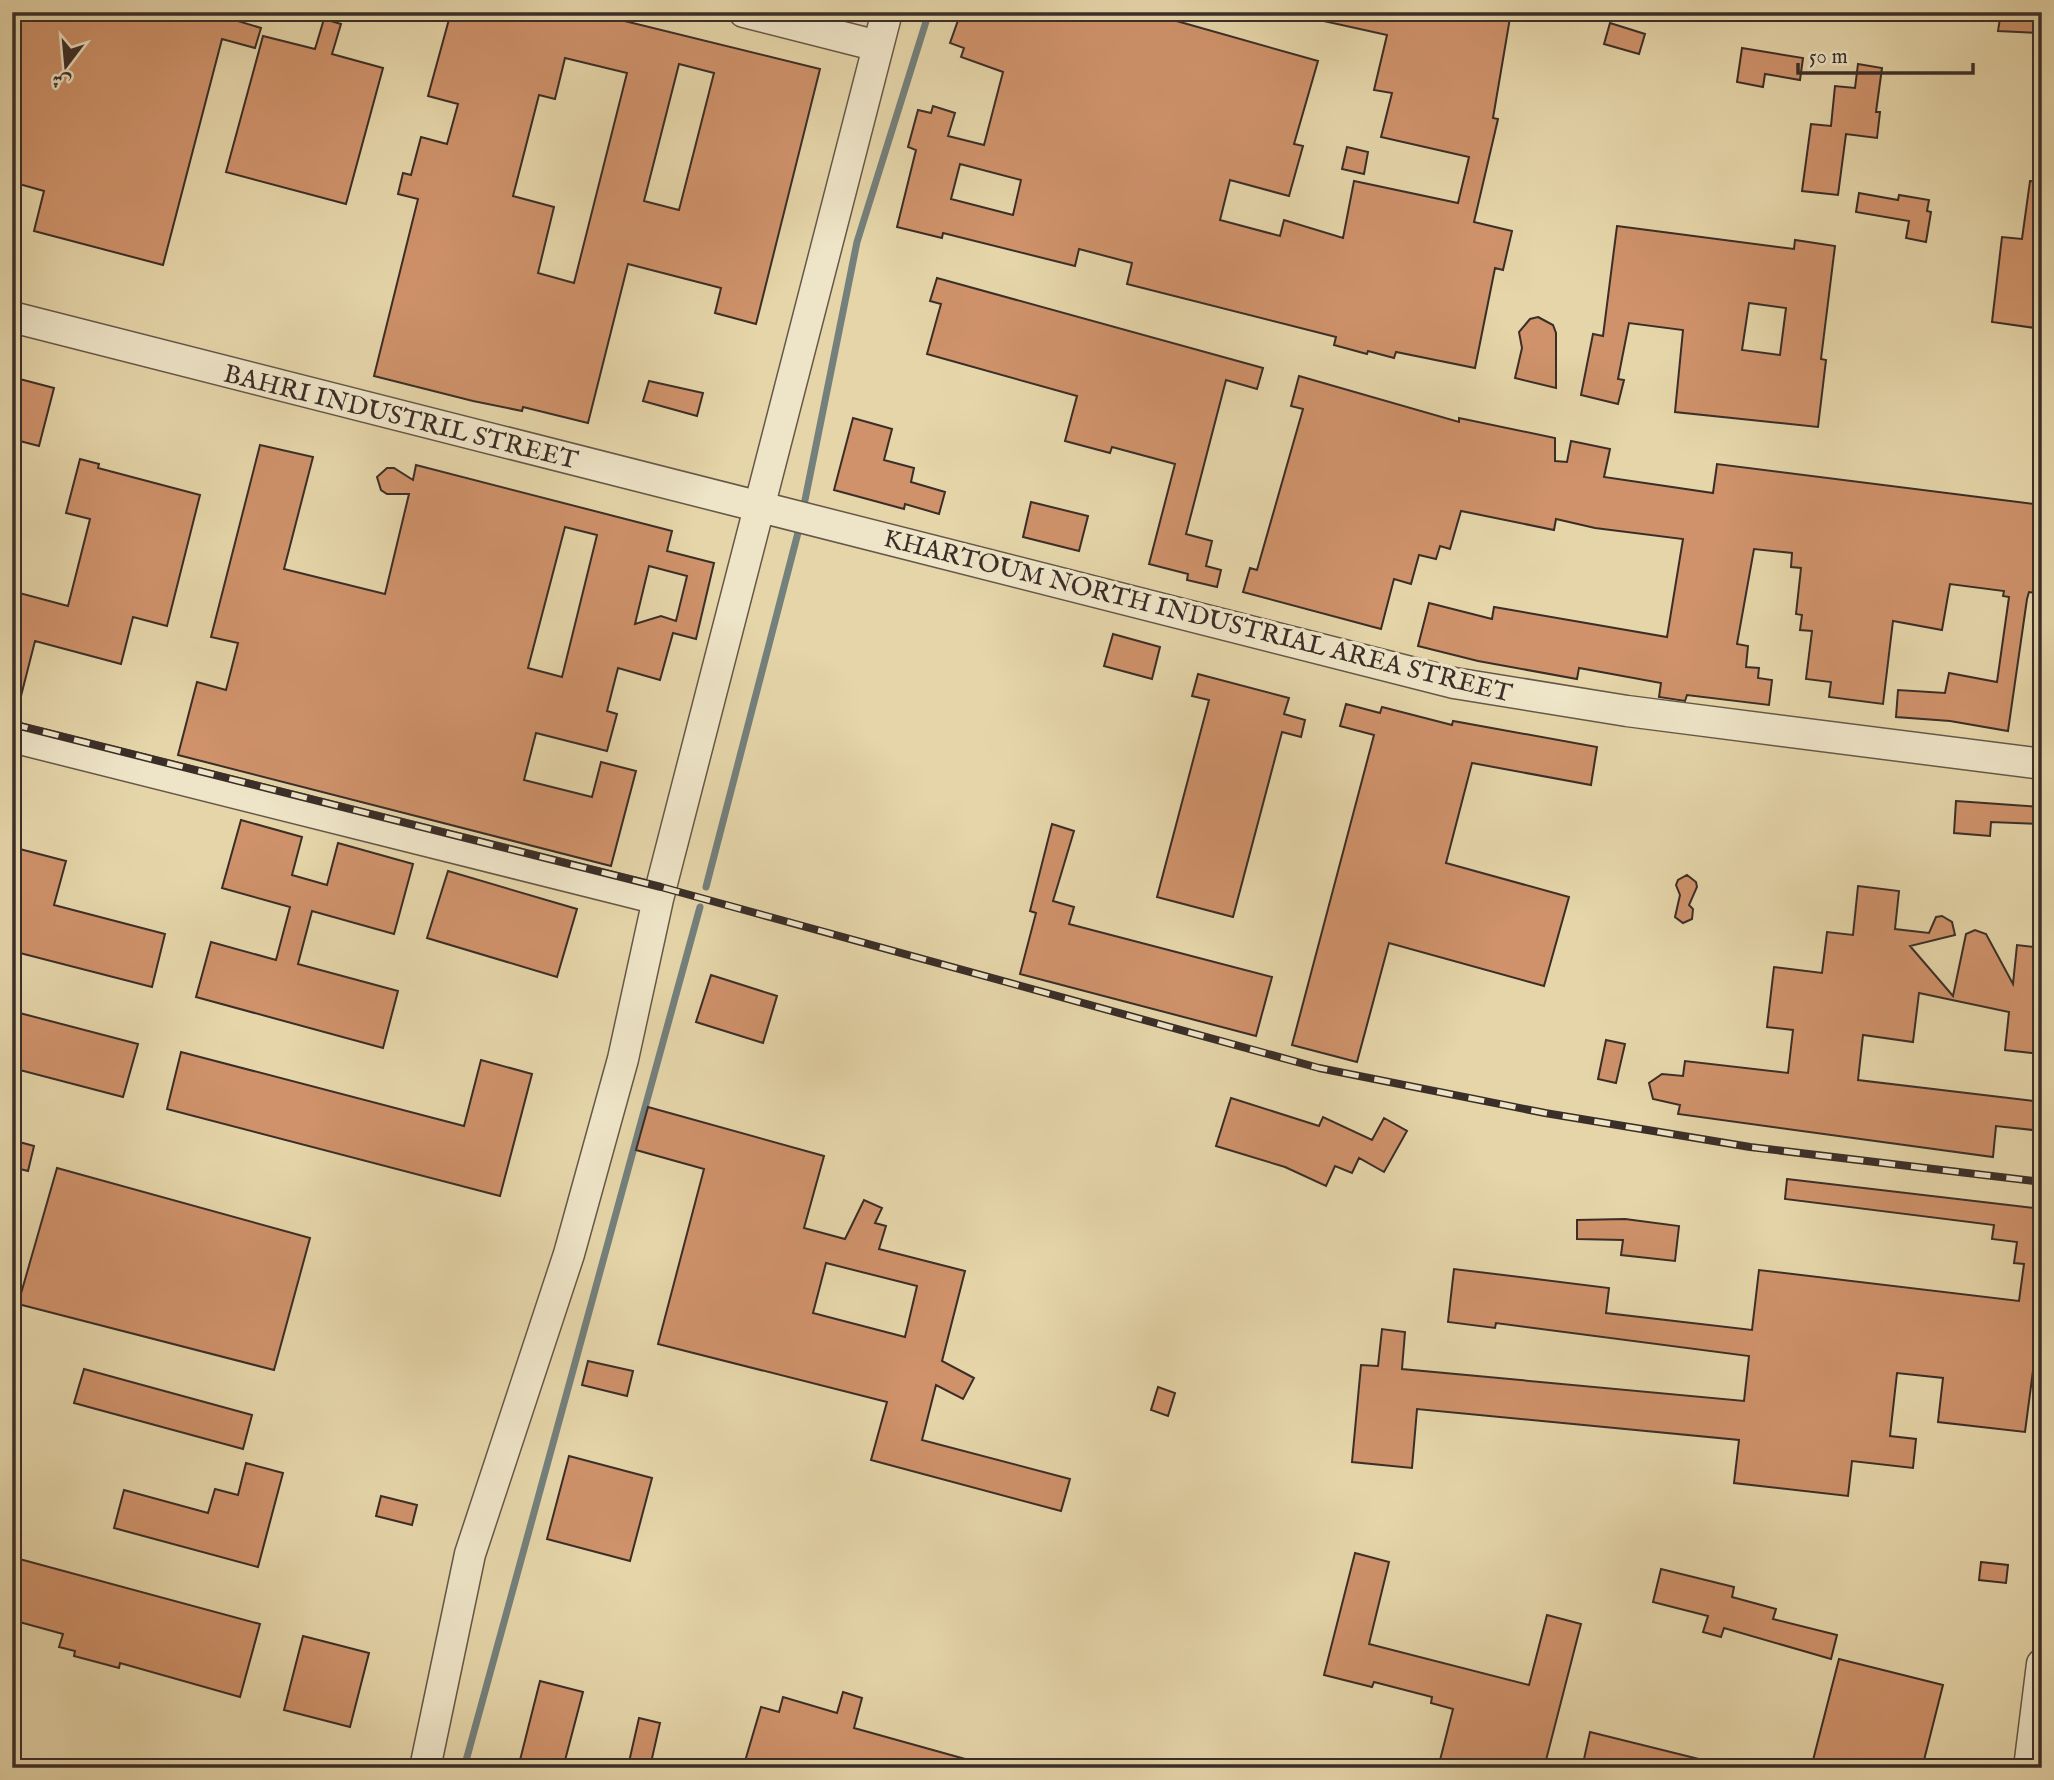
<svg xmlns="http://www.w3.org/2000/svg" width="2054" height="1780" font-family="'IM FELL English',Amiri,serif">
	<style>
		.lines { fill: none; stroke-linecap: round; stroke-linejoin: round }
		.stream { stroke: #74807c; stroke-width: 7 }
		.building { fill: #cf926b; stroke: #3a2e28; stroke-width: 2; fill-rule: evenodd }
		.minor-casing { stroke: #655848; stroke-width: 33 }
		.minor { stroke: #eee4c7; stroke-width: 30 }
		.rail-casing { stroke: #3a2e28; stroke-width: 8 }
		.rail { stroke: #eee4c7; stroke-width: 5; stroke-dasharray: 16; stroke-linecap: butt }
		.labels { text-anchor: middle; stroke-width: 7; stroke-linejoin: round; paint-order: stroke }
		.street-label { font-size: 26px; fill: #3a2e28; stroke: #eee4c7 }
	</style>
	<rect width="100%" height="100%" fill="#e5d5a9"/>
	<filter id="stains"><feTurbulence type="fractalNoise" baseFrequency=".00286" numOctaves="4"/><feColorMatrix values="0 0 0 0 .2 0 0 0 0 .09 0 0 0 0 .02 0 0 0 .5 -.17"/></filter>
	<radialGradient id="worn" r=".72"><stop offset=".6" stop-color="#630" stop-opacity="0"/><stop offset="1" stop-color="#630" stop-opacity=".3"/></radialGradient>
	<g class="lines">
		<path class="stream" d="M803,510L857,242L929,12
			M706,887L800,525
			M464,1768L700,907"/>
	</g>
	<path class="building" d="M23,12H229L228,18L261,28L255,48L222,39L163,265L34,231L44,191L12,182L16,147L12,146V52Z
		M451,12H588L820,69L756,324L715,313L721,288L628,264L588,423L523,407L522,411L473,401L374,376L418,199L398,194L403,173L411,175L421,137L447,144L458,104L428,96ZM565,58L627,73L574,283L538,273L554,207L513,196L539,95L555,99ZM679,64L714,73L679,210L644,201Z
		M961,12H1168L1166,18L1318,61L1294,144L1303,146L1289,196L1230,180L1220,220L1280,236L1284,220L1343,238L1354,181L1458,203L1469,157L1381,137L1392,93L1374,90L1387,35L1319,20L1320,12H1511L1493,118L1498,119L1474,222L1512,231L1503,270L1495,268L1475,368L1396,352L1394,358L1368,351L1367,354L1334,345L1336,337L1127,284L1132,263L1079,249L1075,266L943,233L942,238L897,227L916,150L908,147L918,110L931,113L933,106L955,113L948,136L984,145L1003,72L961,57L964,48L950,43ZM960,164L1021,180L1013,215L951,199Z
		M2001,12H2042V33L1998,31Z
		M324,19L341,24L332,54L383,68L346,204L226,172L263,36L315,49Z
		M1610,23L1645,34L1639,54L1604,44Z
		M1742,48L1803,58L1800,80L1765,74L1763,87L1737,82Z
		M1858,64L1882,68L1876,112H1880L1877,138L1846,134L1838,195L1802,191L1811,124L1831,126L1835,86L1855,88Z
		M1347,147L1368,152L1364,174L1342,169Z
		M2030,181L2042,182V329L1992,322L2002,237L2022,239Z
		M1859,193L1898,200L1899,195L1929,200L1927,211L1931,212L1926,242L1906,238L1909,221L1856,212Z
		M1617,226L1794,249L1795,240L1835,246L1821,359L1826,360L1818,427L1675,412L1683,330L1629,323L1618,379L1624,380L1618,404L1581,395L1593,334L1603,336ZM1749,303L1786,308L1780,355L1742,350Z
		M937,278L1263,368L1257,389L1226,380L1186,534L1212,541L1206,566L1221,570L1217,587L1187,580L1188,574L1149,564L1175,464L1112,447L1110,453L1065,441L1077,396L927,354L941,304L930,301Z
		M1538,317L1553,325L1556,333V388L1515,378L1522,348L1519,332L1530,319Z
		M1299,376L1459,422V418L1555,438V461L1567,462L1571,441L1610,449L1604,477L1713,493L1717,464L2042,505V594L2029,592L2027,599L2008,731L1950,721L1896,717L1898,690L1945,693L1949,673L1997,682L2009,597L2003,596L2004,591L1950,584L1942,630L1893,621L1883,704L1829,697L1831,682L1806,679L1812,631L1800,630L1802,615L1796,614L1801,568L1791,567L1792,553L1754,549L1737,644L1748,646L1746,667L1759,668L1758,678L1772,680L1769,705L1687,695L1685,701L1659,697L1661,683L1579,668L1577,679L1478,661L1418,646L1429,603L1492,619L1494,607L1667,637L1683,539L1595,528L1556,519L1554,530L1461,511L1450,549L1440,546L1436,559L1419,555L1411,584L1394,579L1381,629L1243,592L1250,568L1257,570L1303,409L1291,406Z
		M12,377L54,388L39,446L12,439Z
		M649,381L703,393L697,416L643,401Z
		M853,418L892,429L884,460L914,468L911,482L945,492L939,514L905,504L904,509L834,490Z
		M260,445L313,457L284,569L385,594L409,494H387L381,490L377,477L387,468H394L413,480L416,465L672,531L667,551L714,563L696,639L673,633L660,680L618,668L607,711L617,714L607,751L536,733L524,780L592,797L601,762L636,771L611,866L178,755L197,682L226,690L238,643L211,637ZM565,527L597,535L562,677L528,668ZM649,566L687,576L676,621L661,616L635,624Z
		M80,459L99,464L98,468L200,495L167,626L133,617L121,664L35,641L19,704L12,703V591L68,606L90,519L66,513Z
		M1031,502L1088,516L1079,551L1023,537Z
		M1113,634L1160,647L1152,679L1104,666Z
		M1198,674L1289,698L1284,714L1305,720L1301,737L1282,732L1233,917L1157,897L1209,700L1192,696Z
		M1346,704L1380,713L1382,707L1452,725L1453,721L1597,747L1591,785L1472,763L1446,863L1569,897L1544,986L1389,943L1357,1062L1292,1045L1374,735L1340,726Z
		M1956,801L2042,807V824L1991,822L1990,836L1954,833Z
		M241,820L302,837L292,875L327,885L338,843L413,864L394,934L312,911L298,964L398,991L383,1048L196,997L211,942L276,960L290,907L222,888Z
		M1052,824L1074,831L1053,901L1074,907L1069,924L1272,977L1256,1036L1020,974L1036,913L1030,911Z
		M12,847L66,861L54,905L165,934L152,987L12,951Z
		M448,871L577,909L557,977L427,938Z
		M1687,875L1696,882L1697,887L1689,905L1693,909L1692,919L1683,923L1675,917L1680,895L1676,885L1678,880Z
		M1858,886L1899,891L1895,929L1929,933L1936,917L1942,916L1952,922L1955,935L1910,946L1953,996L1966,934L1975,930L1986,934L2013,984L2017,945L2042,948V1054L2005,1050L2009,1012L1919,993L1913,1042L1863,1035L1858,1080L2042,1102V1131L1996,1126L1993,1157L1678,1114L1680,1105L1653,1099L1649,1083L1662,1074L1683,1076L1685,1061L1788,1073L1793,1030L1767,1027L1774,967L1822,973L1827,932L1853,935Z
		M711,975L777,996L763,1043L696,1022Z
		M12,1011L138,1044L123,1097L12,1068Z
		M1606,1040L1625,1044L1616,1083L1598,1079Z
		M181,1052L464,1126L481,1060L532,1074L500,1196L167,1109Z
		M1231,1098L1319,1126L1323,1117L1372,1140L1384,1118L1407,1131L1384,1172L1359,1158L1352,1173L1335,1166L1326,1186L1285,1167L1216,1146Z
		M648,1107L824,1156L804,1228L845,1239L864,1200L882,1208L875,1223L886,1226L879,1249L965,1271L942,1361L974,1378L963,1399L936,1385L922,1440L1070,1479L1061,1511L871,1460L887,1402L658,1344L704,1169L636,1150ZM826,1263L917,1286L905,1337L813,1313Z
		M12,1140L34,1146L28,1171L12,1167Z
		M57,1168L310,1238L274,1370L18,1304Z
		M1787,1179L2042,1209V1302L2025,1432L1938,1422L1943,1378L1897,1373L1890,1436L1916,1439L1913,1468L1852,1461L1848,1496L1734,1483L1739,1440L1417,1409L1412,1468L1352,1462L1361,1365L1378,1366L1382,1329L1405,1332L1402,1369L1744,1401L1749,1356L1496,1323L1495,1328L1448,1322L1454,1269L1609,1288L1606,1313L1752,1330L1759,1270L2019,1301L2024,1264L2014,1263L2017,1242L1992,1239L1994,1225L1785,1199Z
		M1625,1219L1679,1226L1675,1261L1621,1255L1623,1240L1577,1239V1220Z
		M588,1361L633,1371L627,1396L582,1385Z
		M84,1369L252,1415L243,1449L74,1403Z
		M1158,1387L1175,1393L1168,1416L1151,1410Z
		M569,1456L652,1478L630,1561L547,1539Z
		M246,1463L283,1473L258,1567L114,1528L124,1490L208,1513L215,1489L238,1495Z
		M381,1496L417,1505L412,1525L376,1516Z
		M1355,1553L1389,1562L1369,1644L1529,1685L1547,1615L1581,1624L1544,1768H1438L1453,1709L1431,1703L1432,1697L1374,1682L1372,1687L1324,1675Z
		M12,1557L260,1624L240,1697L120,1663L119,1668L74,1656L75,1651L59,1647L63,1634L12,1620Z
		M1981,1562L2008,1565L2006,1583L1979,1580Z
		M1661,1569L1734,1587L1732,1597L1776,1609L1773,1619L1837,1635L1831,1659L1724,1628L1721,1637L1703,1632L1708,1616L1653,1602Z
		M303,1636L369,1653L350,1727L284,1710Z
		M1839,1659L1943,1685L1922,1768L1884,1761L1883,1768H1811Z
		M540,1681L583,1692L563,1768H518Z
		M843,1692L862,1698L854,1728L976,1762L975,1768H743L761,1707L779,1712L783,1697L837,1713Z
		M639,1718L660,1723L650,1767L629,1762Z
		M1590,1732L1707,1761L1706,1768H1582Z"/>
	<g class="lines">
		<defs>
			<path id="minor" d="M744,12L878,46
				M12,317L1454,683L1627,711L2042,764
				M12,737L658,899
				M425,1768L470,1554L569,1254L623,1059L658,899L887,12
				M2029,1768L2042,1664"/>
		</defs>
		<use href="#minor" class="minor-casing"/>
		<use href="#minor" class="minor"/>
		<defs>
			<path id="rail" d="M12,724L661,887L1319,1068L1545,1113L1750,1147L2042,1182"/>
		</defs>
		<use href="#rail" class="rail-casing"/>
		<use href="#rail" class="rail"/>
	</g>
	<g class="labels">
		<g class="street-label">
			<text transform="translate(401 416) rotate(14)" y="9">BAHRI INDUSTRIL STREET</text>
			<text transform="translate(1198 615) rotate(14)" y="9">KHARTOUM NORTH INDUSTRIAL AREA STREET</text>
		</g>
	</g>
	<rect width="2054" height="1780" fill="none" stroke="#e5d5a9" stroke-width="42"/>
	<rect x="14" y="14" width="2026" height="1752" fill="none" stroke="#3a2e28" stroke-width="3.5"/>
	<rect x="21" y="21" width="2012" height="1738" fill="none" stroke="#3a2e28" stroke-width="2"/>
	<g transform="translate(66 66) rotate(196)" stroke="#eee4c7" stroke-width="5" paint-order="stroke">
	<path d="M0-5L12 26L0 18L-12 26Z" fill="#3a2e28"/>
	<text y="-10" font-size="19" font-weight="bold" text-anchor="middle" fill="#3a2e28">ش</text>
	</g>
	<path d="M1798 63v10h175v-10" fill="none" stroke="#3a2e28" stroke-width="3.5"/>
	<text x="1809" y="63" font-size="21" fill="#3a2e28" stroke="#eee4c7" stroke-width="5" paint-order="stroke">50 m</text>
	<rect width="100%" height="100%" filter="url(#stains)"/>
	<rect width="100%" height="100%" fill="url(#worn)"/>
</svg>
